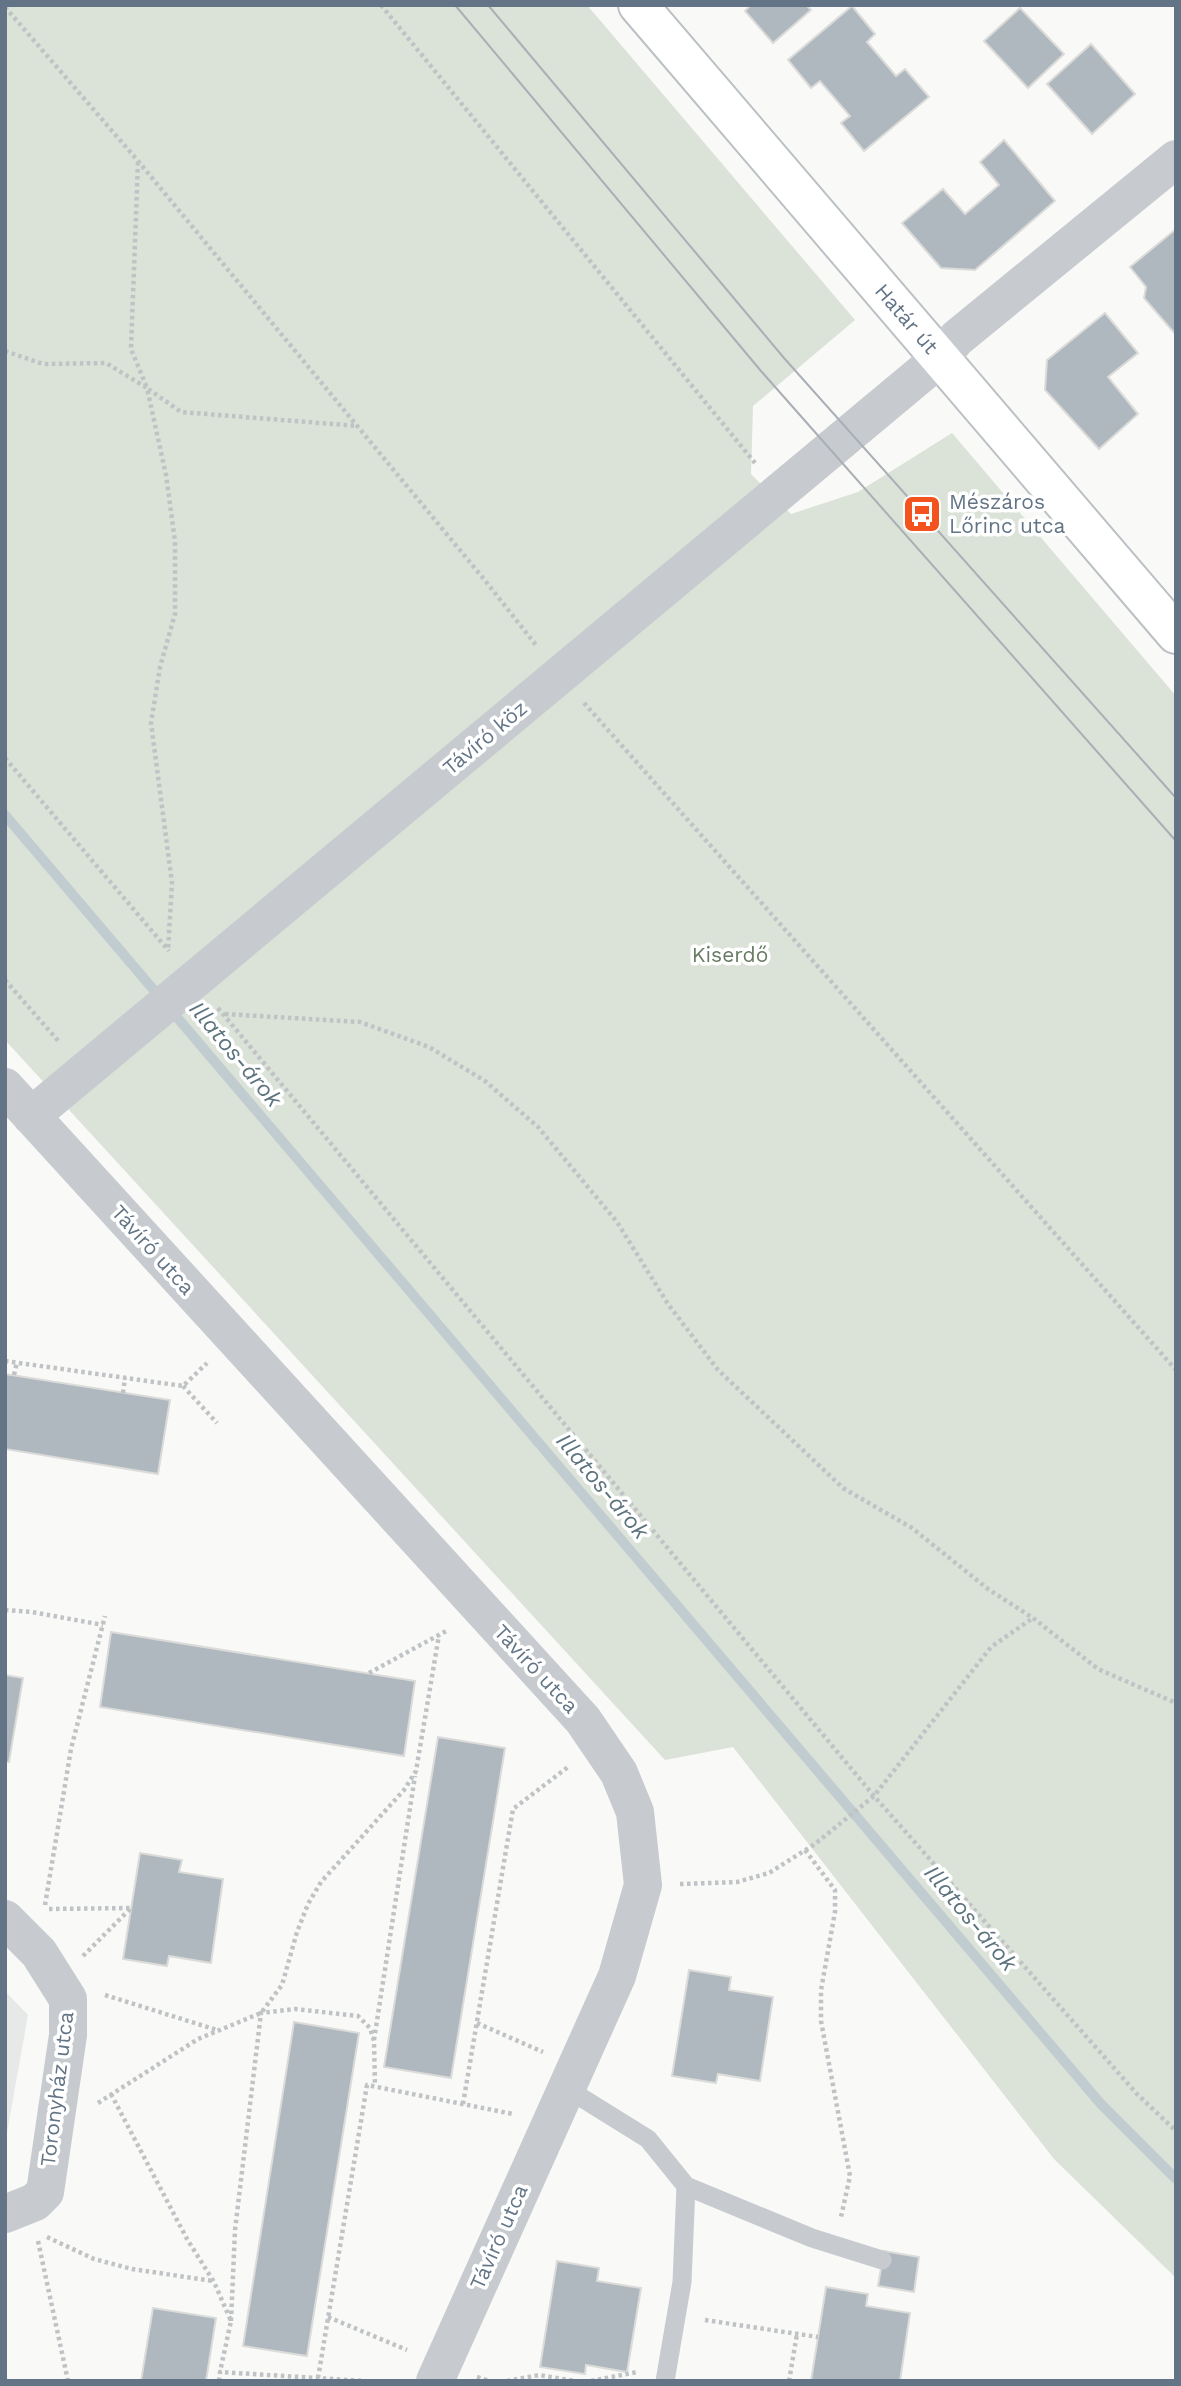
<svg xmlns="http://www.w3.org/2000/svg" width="1181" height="2386" font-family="'Work Sans',sans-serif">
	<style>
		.built { fill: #e7e8e8 }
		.green { fill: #dbe2d7 }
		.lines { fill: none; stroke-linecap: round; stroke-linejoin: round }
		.stream { stroke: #c1ccd1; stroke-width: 10 }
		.building { fill: #afb8bf; stroke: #dbdbd9; stroke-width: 2 }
		.secondary-casing { stroke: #bbc0c5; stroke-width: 42 }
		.path { stroke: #c0c3c5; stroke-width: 4.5; stroke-dasharray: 3.5 3.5; stroke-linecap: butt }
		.service { stroke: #c7cbcf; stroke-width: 19 }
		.minor { stroke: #c7cbcf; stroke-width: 38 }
		.secondary { stroke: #fff; stroke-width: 38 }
		.tram { stroke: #a9afb5; stroke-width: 2 }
		.labels { text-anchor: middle; stroke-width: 7; stroke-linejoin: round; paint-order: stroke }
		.street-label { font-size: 21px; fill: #627485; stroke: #fff }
		.poi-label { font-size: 21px; fill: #627485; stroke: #fff; text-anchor: start }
		.park-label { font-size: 21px; fill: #667b61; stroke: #fff }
		.water-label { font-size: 23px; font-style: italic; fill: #5d747e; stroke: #fff }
	</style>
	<rect width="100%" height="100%" fill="#f9f9f7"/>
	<path class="built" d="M5,1991L28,2015L5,2144Z"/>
	<path class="green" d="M5,5H587L855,320L753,406L751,474L791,514L858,492L952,433L1176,696V2278L1054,2159L733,1747L665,1760L5,1040Z"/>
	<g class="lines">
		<path class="stream" d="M5,815L1100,2103L1176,2179"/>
	</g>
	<path class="building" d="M751,5H806L811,10L773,43L745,11Z
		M852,6L875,34L867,42L896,76L905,69L929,97L864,151L841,123L850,116L820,81L811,88L788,60Z
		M1020,8L1064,54L1028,88L984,41Z
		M1091,44L1135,94L1092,134L1047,84Z
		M1004,140L1055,201L975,270L941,268L902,223L943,189L965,214L999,185L980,162Z
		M1176,229V335L1144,298L1146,287L1130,267Z
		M1105,313L1138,353L1108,377L1138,414L1099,449L1045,390L1047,360Z
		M5,1374L170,1400L158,1474L5,1449Z
		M111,1632L415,1681L404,1756L100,1707Z
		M5,1675L23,1678L9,1762H5Z
		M438,1737L505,1748L451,2078L384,2067Z
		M140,1853L182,1860L179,1872L223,1879L211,1963L169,1956L167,1966L123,1959Z
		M689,1970L731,1977L729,1990L773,1997L760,2081L718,2074L716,2083L672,2076Z
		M294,2022L359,2033L307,2356L243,2346Z
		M884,2251L919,2257L914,2292L878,2286Z
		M557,2261L599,2268L597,2281L641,2288L627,2372L586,2365L585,2374L540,2367Z
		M826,2287L868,2294L866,2306L910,2313L900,2381H811Z
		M153,2308L216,2318L206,2381H141Z"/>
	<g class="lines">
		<defs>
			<g id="secondary">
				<path id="s1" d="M638,5L1176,634"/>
			</g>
		</defs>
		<use href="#secondary" class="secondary-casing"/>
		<path class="path" d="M381,5L755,463
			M5,7L138,161L483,578L536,645
			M138,162L131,349L147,388L181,412L358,426
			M5,351L43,364L106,363L147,388L166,475L175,541V614L160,667L151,723L172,883L168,950
			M584,703L1176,1370
			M5,758L169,951
			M5,980L60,1043
			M218,1008L874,1796L1137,2094L1176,2131
			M225,1014L360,1022L429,1047L485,1081L538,1127L617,1222L668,1304L718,1370L843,1488L912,1528L988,1589L1033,1618L1098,1669L1176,1703
			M5,1361L183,1386L207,1363
			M14,1375L17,1362
			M183,1386L217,1423
			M123,1393L125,1378
			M5,1610L32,1612L103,1625
			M369,1673L448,1630
			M805,1850L835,1890V1912L821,1990V2021L850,2176L841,2217
			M680,1884L737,1882L769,1873L815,1844L874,1796L991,1647L1033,1618
			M45,1905L71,1749L105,1616
			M49,1909L131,1908
			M83,1956L131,1908
			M105,1995L217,2030
			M477,2023L543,2052
			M374,2040L415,1776
			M111,2094L187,2239L214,2282L231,2321L220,2372
			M98,2103L198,2039L261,2013L282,1985L297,1932L308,1904L321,1882L404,1790L416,1771L439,1635
			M463,2104L513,1809L568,1767
			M47,2237L94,2259L132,2269L213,2281
			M38,2241L68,2381
			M328,2317L407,2350
			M705,2320L818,2337
			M231,2321L235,2230L261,2013L295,2009L358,2016L370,2028L374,2041L375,2086
			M477,2377L490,2381
			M318,2378L367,2085L513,2114
			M219,2381L220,2372L365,2381
			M507,2381L539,2375L575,2381
			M591,2381L637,2372
			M789,2381L797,2334"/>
		<path class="service" d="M566,2088L648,2139L686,2186L682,2282L665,2381
			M686,2186L812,2238L882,2260"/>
		<path class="minor" d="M5,1087L583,1720L619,1773L635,1812L643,1885L617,1976L435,2381
			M31,1116L939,359L957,338L1176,159
			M5,1919L39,1953L68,1999V2035L45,2192L35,2202L5,2214"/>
		<use href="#secondary" class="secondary"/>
		<path class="tram" d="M455,5L761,371L1176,841
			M488,5L784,358L1176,798"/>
	</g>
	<defs>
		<symbol id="bus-square" viewBox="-11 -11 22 22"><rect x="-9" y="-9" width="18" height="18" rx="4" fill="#f3531e" stroke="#fff"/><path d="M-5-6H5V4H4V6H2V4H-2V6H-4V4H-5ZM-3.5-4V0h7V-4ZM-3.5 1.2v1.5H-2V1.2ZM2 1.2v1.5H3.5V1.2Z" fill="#fff"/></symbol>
	</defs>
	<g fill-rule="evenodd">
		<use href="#bus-square" x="900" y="492" width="44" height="44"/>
	</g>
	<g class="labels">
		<g class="street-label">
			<text dy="7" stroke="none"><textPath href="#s1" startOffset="413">Határ út</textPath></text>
			<text transform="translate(485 738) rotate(-40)" y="7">Távíró köz</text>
			<text transform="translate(153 1250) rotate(48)" y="7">Távíró utca</text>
			<text transform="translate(536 1669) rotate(47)" y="7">Távíró utca</text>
			<text transform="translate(57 2089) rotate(-83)" y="7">Toronyház utca</text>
			<text transform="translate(499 2237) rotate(-66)" y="7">Távíró utca</text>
		</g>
		<g class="poi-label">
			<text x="949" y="509">Mészáros<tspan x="949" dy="24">Lőrinc utca</tspan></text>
		</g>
		<g class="park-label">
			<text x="730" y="962">Kiserdő</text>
		</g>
		<g class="water-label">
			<text transform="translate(236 1054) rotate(50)" y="8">Illatos-árok</text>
			<text transform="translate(603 1486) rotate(50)" y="8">Illatos-árok</text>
			<text transform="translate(971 1918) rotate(50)" y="8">Illatos-árok</text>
		</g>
	</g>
	<rect width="1181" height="2386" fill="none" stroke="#627485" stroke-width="14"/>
</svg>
